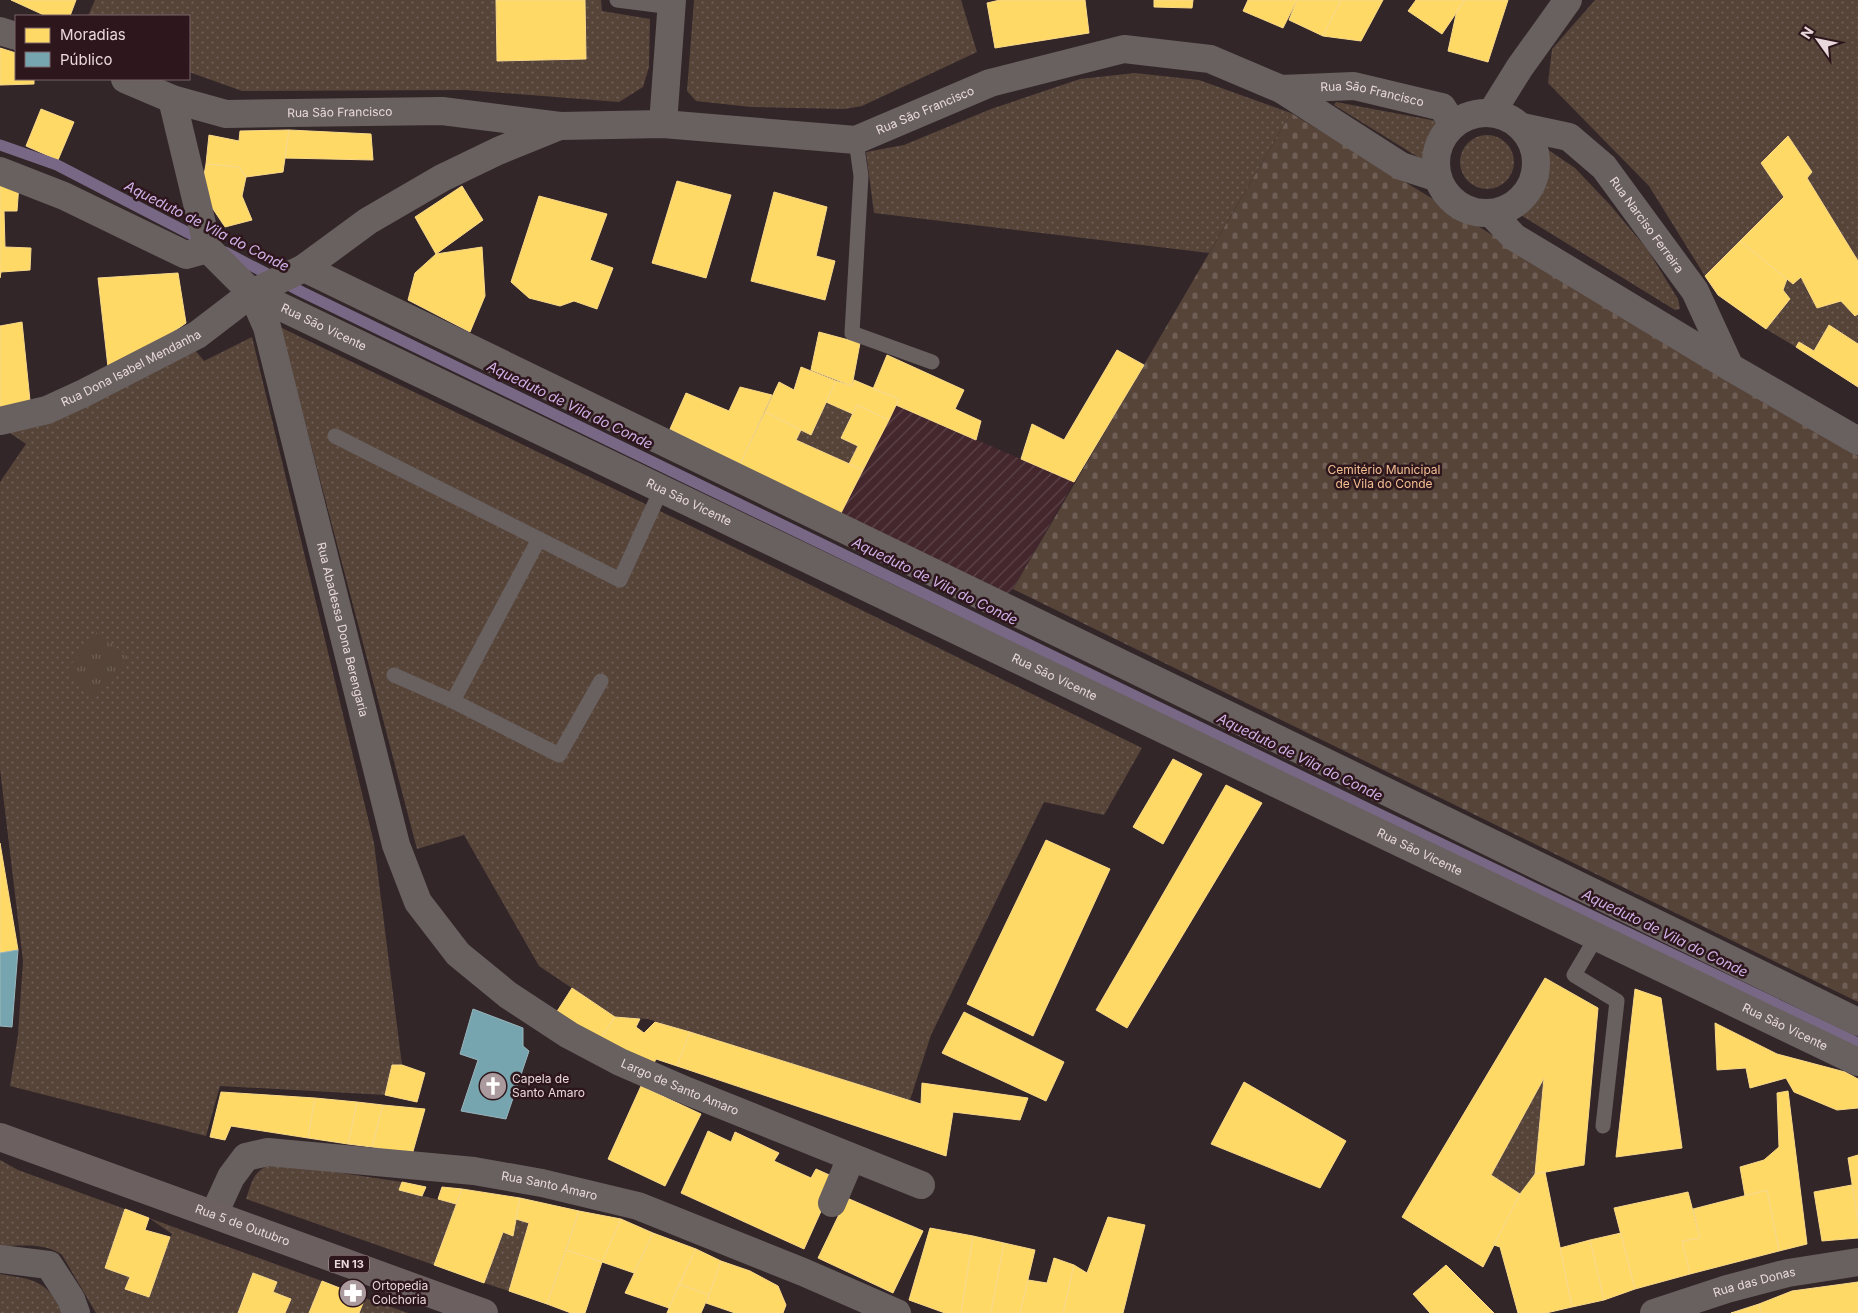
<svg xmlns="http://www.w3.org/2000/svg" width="1858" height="1313" font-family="Inter,sans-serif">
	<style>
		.industrial { fill: url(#industrial-furrows) }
		.grass { fill: url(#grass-dots) }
		.cemetery { fill: url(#cemetery-stones) }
		.park { fill: url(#park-tufts) }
		.homes { fill: #ffd966; stroke: #f9d989 }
		.public { fill: #76a5af; stroke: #99b5bc }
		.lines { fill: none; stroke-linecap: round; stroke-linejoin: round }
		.stream { stroke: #796885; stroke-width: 11 }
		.lane { stroke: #696160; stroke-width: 15 }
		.street { stroke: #696160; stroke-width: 28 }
		.primary { stroke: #6c6160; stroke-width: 28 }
		.labels { text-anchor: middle; stroke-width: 5; stroke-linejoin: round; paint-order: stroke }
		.shield { fill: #2e171c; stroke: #b29fa2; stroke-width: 1 }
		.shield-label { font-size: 11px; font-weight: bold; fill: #ead9dc }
		.street-label { font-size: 12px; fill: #ead9dc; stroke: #2e171c }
		.park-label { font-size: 12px; fill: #f4be93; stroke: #2e171c }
		.poi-label { font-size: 12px; fill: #ead9dc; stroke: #2e171c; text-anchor: start }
		.water-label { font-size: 14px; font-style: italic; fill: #d2b2e9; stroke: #2e171c }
	</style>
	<defs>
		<pattern id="industrial-furrows" width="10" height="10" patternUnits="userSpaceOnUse" patternTransform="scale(1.25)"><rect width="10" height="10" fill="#43272d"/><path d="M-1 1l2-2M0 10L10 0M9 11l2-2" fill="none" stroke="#5e464b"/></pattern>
		<pattern id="grass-dots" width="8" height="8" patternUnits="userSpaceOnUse" patternTransform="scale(1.25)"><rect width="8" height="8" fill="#564439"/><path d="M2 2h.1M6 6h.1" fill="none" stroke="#6e5e55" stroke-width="1.8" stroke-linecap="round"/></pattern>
		<pattern id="cemetery-stones" width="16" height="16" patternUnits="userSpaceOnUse" patternTransform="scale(1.25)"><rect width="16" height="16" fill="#564439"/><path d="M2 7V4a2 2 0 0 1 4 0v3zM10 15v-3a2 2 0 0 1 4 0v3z" fill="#6e5e55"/></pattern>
		<pattern id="park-tufts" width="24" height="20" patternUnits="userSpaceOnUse" patternTransform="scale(1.25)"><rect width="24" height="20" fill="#564439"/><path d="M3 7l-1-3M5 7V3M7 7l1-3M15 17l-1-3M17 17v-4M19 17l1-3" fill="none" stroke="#6e5e55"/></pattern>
	</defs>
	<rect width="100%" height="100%" fill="#332629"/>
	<path class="industrial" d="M896,405L1074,482L1013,589L1007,594L840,515Z"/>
	<path class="grass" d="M95,0H496L497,61L586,59L585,0H601L602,11L650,19L649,67L643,87L619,102L465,90L242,91L189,72V16H88Z
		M694,0H961L977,52L862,106L844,109L751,107L696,101L687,91Z
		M1595,0H1858V261L1807,178L1812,172L1788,136L1761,163L1784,197L1705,276L1649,186L1548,83L1552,49Z
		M1135,73L1199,80L1291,113L1209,253L874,213L866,152L904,145L991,109L1080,79Z
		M1336,102L1442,122C1440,127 1437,128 1434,132C1429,141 1427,152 1426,162L1334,105Z
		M1460 162a27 27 0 1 1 54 0a27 27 0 1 1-54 0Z
		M1547,149L1575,168L1611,206L1647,249L1678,299L1680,309L1675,310L1519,214C1547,194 1546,183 1547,149Z
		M1801,277L1817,308L1841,301L1855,316L1858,314V344L1829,326L1814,351L1800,342L1796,347L1766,329L1790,300L1783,290L1787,279L1793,284Z
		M280,327L699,530L1142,748L1104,815L1044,802L931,1035L910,1100L648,1019L615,1017L539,966L464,835L417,849Z
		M252,337L374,843L402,1065H392L385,1095L220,1086L206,1136L10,1086L18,1035L23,961L0,769V482L26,444L4,429L191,345L204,361Z
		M826,402L853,414L858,446L849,464L796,440L801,430L811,434Z
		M1544,1078L1535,1174L1520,1194L1491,1175Z
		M0,1160L18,1170L125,1209L105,1268L130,1277L126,1289L149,1297L170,1237L172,1234L149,1218L322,1281L309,1313H285L291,1299L273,1292L238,1313H96L62,1255C45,1242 20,1246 0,1246Z
		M275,1163L402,1182L399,1190L456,1204L434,1265L246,1199C253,1179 253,1170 275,1163Z
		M516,1219L529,1223L509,1291L484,1283L503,1232L513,1236Z
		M0,1274C34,1280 46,1279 63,1313H0Z
		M365,1298L408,1313H359Z"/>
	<path class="cemetery" d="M1291,113L1858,456V1002L1013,589Z"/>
	<path class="park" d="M97,632L128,657L96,697L65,672Z"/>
	<path class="homes" d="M11,0H76L70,16H46Z
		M496,0H585L586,59L497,61Z
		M1000,0H1085L1089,33L995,48L987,3Z
		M1154,0H1193L1192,8L1154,7Z
		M1248,0H1297L1283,28L1243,11Z
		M1297,0H1341L1323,36L1289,20Z
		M1341,0H1383L1361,41L1323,36Z
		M1416,0H1465L1442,34L1408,11Z
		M1465,0H1508L1488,62L1448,51L1457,10Z
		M0,48L16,53V79H34V84L0,85Z
		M41,109L74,122L58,160L26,146Z
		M289,130L371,134L373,160L285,158Z
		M289,130L283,172L246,177L239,167L206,164L209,135L239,141L240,131Z
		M1788,136L1812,172L1807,178L1858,261V314L1855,316L1841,301L1817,308L1801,277L1793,284L1740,241L1784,197L1761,163Z
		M206,164L239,167L246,177L242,196L252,220L225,227L207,200L202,186Z
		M677,181L731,195L706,278L652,263Z
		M0,184H19L17,211H4L5,247L31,248L30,270L1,272L0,278Z
		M462,186L483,220L436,254L415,217Z
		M774,192L827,207L816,256L835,261L825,300L751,281Z
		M539,196L607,214L590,260L613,268L597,309L574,301L560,306L529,298L511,282Z
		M1740,241L1787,279L1783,290L1790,299L1766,329L1718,295L1705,276Z
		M482,247L485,296L470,332L408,300L415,273L436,254Z
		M178,273L186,323L109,376L98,278Z
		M22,322L30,401L0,408V326Z
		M1829,325L1858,344V387L1796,347L1799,342L1814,351Z
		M819,332L860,343L852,386L811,370Z
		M1117,350L1144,365L1074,482L1021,459L1032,424L1064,440Z
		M887,355L964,390L955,409L981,421L976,440L896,405L899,399L873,389Z
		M801,367L836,381L811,435L765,412L779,382L794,390Z
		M854,380L899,399L889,420L857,405L853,414L826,402L836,381L852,386Z
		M740,387L772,395L740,464L670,429L686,393L729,411Z
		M857,405L889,420L863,470L849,464L858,446L841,438Z
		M765,412L801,430L796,440L863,470L840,515L740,464Z
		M1173,759L1202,774L1163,844L1133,827Z
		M1226,785L1262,803L1127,1028L1096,1010Z
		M1046,840L1110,869L1033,1036L967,1004Z
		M0,843L18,950L0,953Z
		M1545,978L1598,1008L1584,1165L1535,1174L1544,1078L1491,1175L1520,1194L1483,1267L1402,1217Z
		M572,988L615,1017L599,1041L556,1013Z
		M1635,989L1661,998L1682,1148L1616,1157Z
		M964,1012L1064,1062L1046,1101L942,1053Z
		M615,1017L640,1019L636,1027L644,1033L655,1022L690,1032L677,1066L656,1059L652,1067L599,1041Z
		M1715,1023L1777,1054L1845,1072L1858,1079V1108L1837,1110L1794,1092L1786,1078L1750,1088L1746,1068L1717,1070Z
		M690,1032L921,1104L922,1083L1028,1098L1020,1120L953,1112L946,1156L677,1066Z
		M392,1065H402L425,1073L417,1102L385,1095Z
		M1244,1082L1346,1141L1320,1188L1211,1144Z
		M641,1086L701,1114L665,1186L608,1159Z
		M1788,1091L1807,1244L1779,1251L1767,1190L1745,1196L1740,1167L1764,1160L1779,1147L1777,1093Z
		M221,1092L315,1098L308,1138L231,1126L225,1140L210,1137Z
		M315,1098L357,1102L348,1144L308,1138Z
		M357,1102L383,1105L372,1147L348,1144Z
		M383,1105L425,1109L412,1155L372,1147Z
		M708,1131L731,1142L735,1132L779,1153L774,1161L811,1178L816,1169L836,1178L804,1249L681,1193Z
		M1858,1155V1222L1848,1158Z
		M1545,1172L1572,1307L1546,1313H1518L1500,1247L1494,1245L1520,1194L1535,1174Z
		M402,1182L426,1187L422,1196L399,1190Z
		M1852,1185L1858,1222V1238L1822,1241L1814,1192Z
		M442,1187L462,1189L456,1204L438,1199Z
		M462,1189L520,1198L513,1236L503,1232L484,1283L434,1265Z
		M1767,1190L1779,1251L1690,1274L1682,1241L1700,1238L1693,1209Z
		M1688,1192L1700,1238L1682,1241L1690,1274L1635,1289L1614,1208Z
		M520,1198L579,1211L547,1304L509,1291L529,1223L516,1219Z
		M847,1198L923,1231L893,1293L818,1258Z
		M125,1209L149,1218L145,1230L170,1237L149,1297L125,1289L130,1277L105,1268Z
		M579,1211L621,1219L602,1262L566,1250Z
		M1108,1217L1145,1225L1123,1313H1063L1074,1265L1087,1273Z
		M621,1219L653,1233L634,1273L602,1262Z
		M930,1228L973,1236L961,1313H945L909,1300Z
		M653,1233L696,1249L669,1308L625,1293Z
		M1621,1233L1635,1289L1604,1300L1590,1240Z
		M973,1236L1004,1243L991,1313H961Z
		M1590,1240L1604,1300L1572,1307L1560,1248Z
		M1004,1243L1035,1250L1020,1313H991Z
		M696,1249L721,1261L709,1295L679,1284Z
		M566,1250L602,1262L585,1313H571L547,1304Z
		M1054,1258L1074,1265L1063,1313H1020L1028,1280L1047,1283Z
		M721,1261L750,1271L778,1286L786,1305L783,1313H735L706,1303Z
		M1446,1265L1494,1313H1430L1413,1294Z
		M253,1273L277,1282L273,1292L291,1299L285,1313H238Z
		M322,1281L365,1298L359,1313H309Z
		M1858,1282V1313H1761L1759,1304L1792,1291Z
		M679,1284L709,1295L701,1313H667Z
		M1759,1304L1761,1313H1731Z"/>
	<path class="public" d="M18,950L12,1027L0,1026V953Z
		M473,1009L523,1028V1046L529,1051L506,1119L461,1111L478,1060L460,1054Z"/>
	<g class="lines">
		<path class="stream" d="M0,145L57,165L204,241
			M225,252L302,292L1375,812L1858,1043"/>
		<path class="lane" d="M617,0L672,7
			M856,140L861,176L852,333L932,362
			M335,436L620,580L661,490
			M394,675L453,701L539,539
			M453,701L559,755L601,681
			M1597,936L1574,975L1617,1001L1603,1126"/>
		<g class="street">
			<path d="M0,31L16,36"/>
			<path id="s1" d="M125,79L172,99L226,114L442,111L560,126L663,124L856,140L990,83L1124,49L1210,59L1281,89L1401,166L1438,178"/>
			<path id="s2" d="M1281,89L1354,86L1442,107L1453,124"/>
			<path id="s3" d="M172,99L208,249L252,293L1858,1062"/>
			<path d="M1492,112L1520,67L1568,0"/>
			<circle cx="1486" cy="163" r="50"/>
			<path d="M663,124L672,0"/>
			<path id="s4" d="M1522,127L1569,137L1604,167L1695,291L1730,367"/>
			<path d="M0,171L64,196L186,255L208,249"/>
			<path d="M1491,213L1514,237L1730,367L1858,441"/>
			<path d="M304,268L1387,792L1858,1022"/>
			<path id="s5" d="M252,293L267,327L396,845L418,902L458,954L508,995L569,1035L620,1062L687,1091L921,1185"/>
			<path id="s6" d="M0,421L47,410L84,393L197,335L252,293L304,268L368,221L442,178L498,151L557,127"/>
			<path d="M832,1203L851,1158"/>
			<path id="s7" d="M214,1214L231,1177L246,1157L268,1152L474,1171L542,1183L638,1206L803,1272L897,1313"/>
			<path d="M0,1259L49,1265L71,1299L76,1313"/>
			<path id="s8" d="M1654,1313L1727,1289L1788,1273L1858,1262"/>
		</g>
		<path class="primary" id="s9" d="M0,1137L484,1313"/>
	</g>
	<defs>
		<symbol id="church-disc" viewBox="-11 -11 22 22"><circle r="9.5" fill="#aa9a9d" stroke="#2e171c"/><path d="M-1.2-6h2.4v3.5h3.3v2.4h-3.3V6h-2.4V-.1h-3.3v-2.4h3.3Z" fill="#fff"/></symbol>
		<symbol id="pharmacy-disc" viewBox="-11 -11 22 22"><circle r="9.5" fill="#aa9a9d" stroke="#2e171c"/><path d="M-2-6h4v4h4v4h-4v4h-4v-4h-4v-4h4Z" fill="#fff"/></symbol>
	</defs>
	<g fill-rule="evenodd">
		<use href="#church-disc" x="477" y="1070" width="32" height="32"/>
		<use href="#pharmacy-disc" x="337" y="1277" width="32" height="32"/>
	</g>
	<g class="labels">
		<rect class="shield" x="329" y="1255.5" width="40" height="17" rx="4"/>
		<g class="shield-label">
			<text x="349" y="1268">EN 13</text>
		</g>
		<g class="street-label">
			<text dy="4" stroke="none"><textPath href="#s2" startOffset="92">Rua São Francisco</textPath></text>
			<text dy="4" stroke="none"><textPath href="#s1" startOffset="814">Rua São Francisco</textPath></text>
			<text dy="4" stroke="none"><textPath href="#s1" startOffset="221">Rua São Francisco</textPath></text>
			<text dy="4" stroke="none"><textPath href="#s4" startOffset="166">Rua Narciso Ferreira</textPath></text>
			<text dy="4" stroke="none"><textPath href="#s3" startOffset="296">Rua São Vicente</textPath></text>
			<text dy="4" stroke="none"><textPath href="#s6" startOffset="142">Rua Dona Isabel Mendanha</textPath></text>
			<text dy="4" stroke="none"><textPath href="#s3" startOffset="701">Rua São Vicente</textPath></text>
			<text dy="4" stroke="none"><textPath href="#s5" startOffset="349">Rua Abadessa Dona Berengaria</textPath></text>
			<text dy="4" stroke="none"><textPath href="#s3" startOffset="1106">Rua São Vicente</textPath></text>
			<text dy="4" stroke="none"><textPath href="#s3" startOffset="1511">Rua São Vicente</textPath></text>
			<text dy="4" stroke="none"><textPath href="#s3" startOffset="1916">Rua São Vicente</textPath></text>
			<text dy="4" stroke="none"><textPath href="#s5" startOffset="958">Largo de Santo Amaro</textPath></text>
			<text dy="4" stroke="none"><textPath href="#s7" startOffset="372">Rua Santo Amaro</textPath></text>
			<text dy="4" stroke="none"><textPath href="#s9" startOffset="258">Rua 5 de Outubro</textPath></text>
			<text dy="4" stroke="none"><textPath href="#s8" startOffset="105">Rua das Donas</textPath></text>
		</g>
		<g class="park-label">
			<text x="1384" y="474">Cemitério Municipal<tspan x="1384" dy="14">de Vila do Conde</tspan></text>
		</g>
		<g class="poi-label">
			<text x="512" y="1083">Capela de<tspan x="512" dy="14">Santo Amaro</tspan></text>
			<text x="372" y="1290">Ortopedia<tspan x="372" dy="14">Colchoria</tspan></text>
		</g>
		<g class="water-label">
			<text transform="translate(207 226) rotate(27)" y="5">Aqueduto de Vila do Conde</text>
			<text transform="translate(570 405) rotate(26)" y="5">Aqueduto de Vila do Conde</text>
			<text transform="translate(935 581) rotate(26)" y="5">Aqueduto de Vila do Conde</text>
			<text transform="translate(1300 757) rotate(26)" y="5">Aqueduto de Vila do Conde</text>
			<text transform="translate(1665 933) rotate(26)" y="5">Aqueduto de Vila do Conde</text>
		</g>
	</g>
	<rect x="15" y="15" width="175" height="65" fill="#2e171c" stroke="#796569"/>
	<rect x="25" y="28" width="25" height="15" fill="#ffd966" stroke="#796569"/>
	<text x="60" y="40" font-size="15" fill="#ead9dc">Moradias</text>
	<rect x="25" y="52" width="25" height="15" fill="#76a5af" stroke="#796569"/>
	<text x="60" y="65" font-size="15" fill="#ead9dc">Público</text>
	<g transform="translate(1818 40) rotate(303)" stroke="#2e171c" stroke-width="4" paint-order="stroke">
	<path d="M0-4L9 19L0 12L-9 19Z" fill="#ead9dc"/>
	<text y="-8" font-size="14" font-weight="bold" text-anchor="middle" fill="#ead9dc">N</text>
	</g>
</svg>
